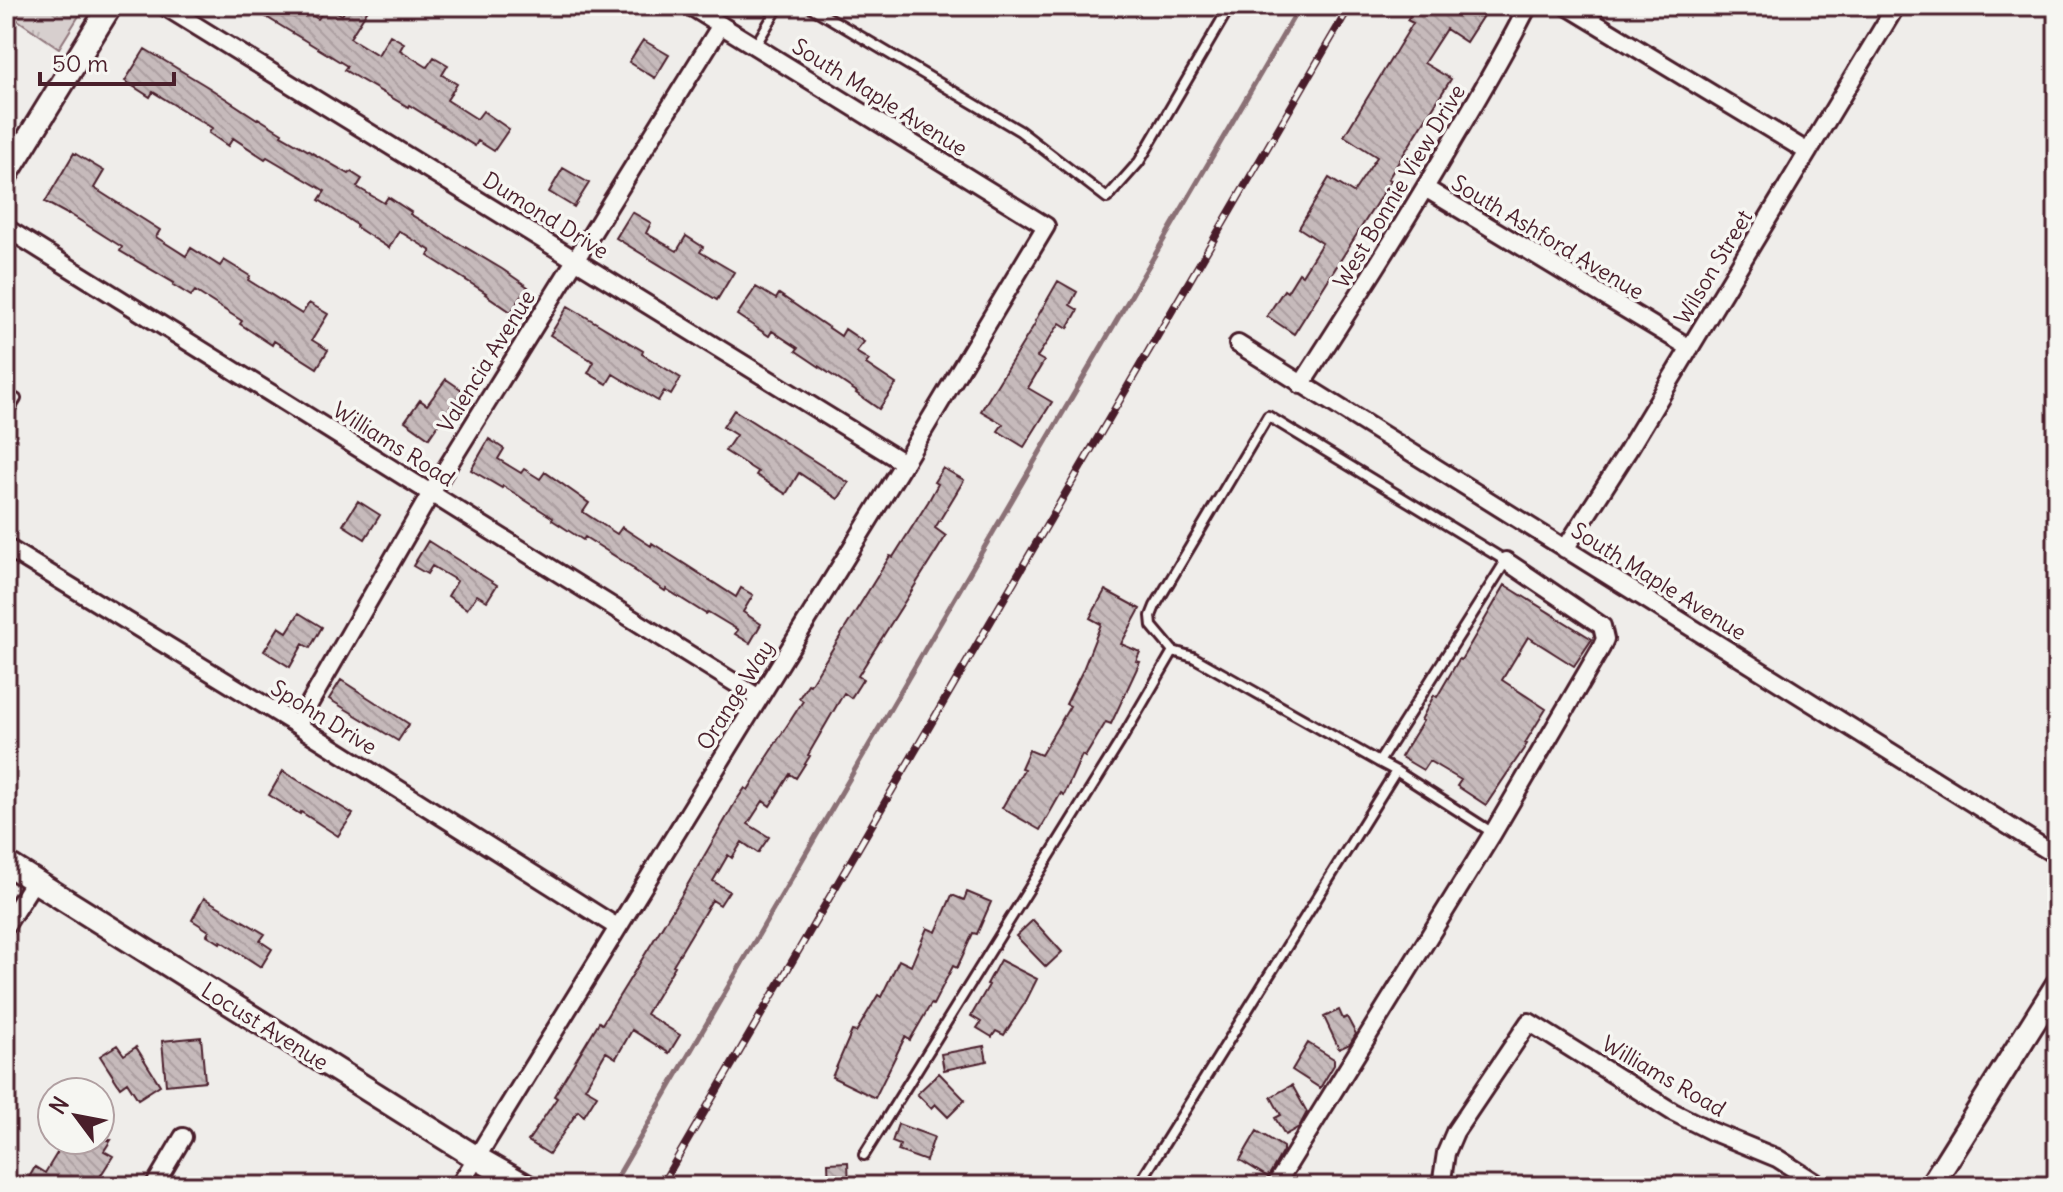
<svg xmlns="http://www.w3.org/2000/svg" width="2063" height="1192" font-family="Delius,sans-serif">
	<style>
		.grass { fill: url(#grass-tufts); stroke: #90777c; stroke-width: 2 }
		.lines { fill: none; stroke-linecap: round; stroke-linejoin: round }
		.stream { stroke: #8a6f74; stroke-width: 5 }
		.building { fill: url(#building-back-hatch); stroke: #4a1f2b; stroke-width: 2 }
		.lane-casing { stroke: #4a1f2b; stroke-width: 14 }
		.street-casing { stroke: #4a1f2b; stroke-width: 22 }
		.secondary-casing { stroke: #4a1f2b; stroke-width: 28 }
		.lane { stroke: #f6f6f2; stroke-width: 8 }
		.street { stroke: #f6f6f2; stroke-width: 16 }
		.secondary { stroke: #f6f6f2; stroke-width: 22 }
		.rail-casing { stroke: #4a1f2b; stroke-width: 8 }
		.rail { stroke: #f6f6f2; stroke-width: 5; stroke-dasharray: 15; stroke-linecap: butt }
		.labels { text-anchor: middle; stroke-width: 7; stroke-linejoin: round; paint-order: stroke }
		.street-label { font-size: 22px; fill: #4a1f2b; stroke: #f6f6f2 }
	</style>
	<defs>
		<pattern id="grass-tufts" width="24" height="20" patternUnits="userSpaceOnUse" patternTransform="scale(2)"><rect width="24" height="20" fill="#d7cfce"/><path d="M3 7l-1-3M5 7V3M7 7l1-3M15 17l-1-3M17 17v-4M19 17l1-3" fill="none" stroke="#bab1b1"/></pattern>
		<pattern id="building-back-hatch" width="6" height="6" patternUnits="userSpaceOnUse" patternTransform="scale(2)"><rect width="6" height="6" fill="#c6babb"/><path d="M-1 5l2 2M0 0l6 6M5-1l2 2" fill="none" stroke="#ac9fa1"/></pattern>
	</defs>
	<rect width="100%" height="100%" fill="#efedea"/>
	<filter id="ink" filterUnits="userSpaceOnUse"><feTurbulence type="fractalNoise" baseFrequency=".0125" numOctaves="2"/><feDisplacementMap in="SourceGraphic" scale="16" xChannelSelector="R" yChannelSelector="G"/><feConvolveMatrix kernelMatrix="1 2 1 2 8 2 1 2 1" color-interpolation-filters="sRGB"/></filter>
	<g filter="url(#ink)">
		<path class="grass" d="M6,6H85L59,48L6,12Z"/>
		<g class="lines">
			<path class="stream" d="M612,1186L1300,6"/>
		</g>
		<path class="building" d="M248,6H297L318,19L327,6L342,15L348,6H370L350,38L378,55L390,35L404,43L400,50L427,67L434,57L448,65L442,75L457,84L447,100L477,119L483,111L509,129L494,151L478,141L475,146L409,105L408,107L344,70L347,66Z
			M1416,6H1478L1486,11L1466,42L1446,29L1424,63L1451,79L1388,179L1391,180L1294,334L1267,316L1284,290L1287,292L1299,273L1302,275L1322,243L1299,228L1329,178L1353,193L1377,157L1344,136L1413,23L1407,20Z
			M643,40L669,55L655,78L629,62Z
			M145,49L208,87L257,119L258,118L282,133L281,135L349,174L351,172L362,179L357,187L384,203L388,197L411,212L410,214L502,269L528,287L511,312L485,294L486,293L428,256L431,251L399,231L389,248L356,227L357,225L319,200L325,191L267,157L265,159L233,138L228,146L209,133L212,128L153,92L150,97L125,81Z
			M74,153L104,171L94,188L160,230L156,237L186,256L191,248L220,266L224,260L250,276L248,280L302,314L309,303L328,314L312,340L328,350L317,368L274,341L272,345L240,324L242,321L195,291L191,296L173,285L174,283L120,251L122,247L68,213L67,214L45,202Z
			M563,168L589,183L574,207L549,192Z
			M632,212L651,223L646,233L677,251L686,236L703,247L700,252L734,272L717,300L616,238Z
			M1058,281L1077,292L1070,305L1078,310L1068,328L1060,323L1037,357L1044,361L1028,388L1052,402L1024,447L998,431L1003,424L981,411L1036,322L1035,321Z
			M756,287L776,299L779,294L841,336L845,329L864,342L856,352L869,360L866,364L896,384L879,409L856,393L857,392L796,351L798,348L772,331L769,336L737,315Z
			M568,306L643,351L642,354L681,378L671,395L664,391L658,401L613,374L607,384L588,373L594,362L550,335Z
			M446,379L462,390L429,438L405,421L420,400L427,405Z
			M734,410L849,483L838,499L799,473L786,494L756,475L758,472L725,451L736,435L723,427Z
			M489,439L504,449L498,459L521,473L524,469L540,479L545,472L589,503L583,512L617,534L622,527L651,546L652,543L736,597L741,588L753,595L743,612L761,624L750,643L735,634L738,630L708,612L706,614L666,589L665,591L634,570L635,569L585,537L583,540L552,520L553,518L503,486L502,488L471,470Z
			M943,468L964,480L935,528L946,536L858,676L863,679L851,698L844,693L808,755L810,756L796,778L790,774L770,806L763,801L748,824L769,837L758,853L742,842L732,858L728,855L713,881L729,891L720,905L712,900L673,965L675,966L646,1014L680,1035L669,1053L632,1030L616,1058L606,1052L585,1088L597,1095L584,1116L578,1111L549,1154L528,1141L557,1098L554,1096L599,1022L602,1024L681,896L736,801L745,788L748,790L767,759L766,758L803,701L799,698L808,684L810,685L890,556L893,557L928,502L938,484L934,482Z
			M358,501L380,515L365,539L343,525Z
			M428,541L497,585L487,601L477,595L467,609L448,596L457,581L432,566L427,574L413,566Z
			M1505,585L1592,639L1574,666L1528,637L1502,680L1546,709L1525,743L1527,744L1486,805L1457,786L1461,780L1429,761L1423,770L1401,757L1423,721L1421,720L1434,695L1437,697L1459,659L1461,660Z
			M1105,590L1140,609L1121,644L1140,652L1136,661L1140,662L1111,724L1106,722L1085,757L1082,755L1064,795L1061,793L1040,830L1002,808L1024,769L1021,768L1029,750L1041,755L1070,706L1066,704L1082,672L1101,624L1090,618Z
			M299,613L322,627L310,648L303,644L290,667L264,651L279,627L287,632Z
			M341,680L409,724L398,741L329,699Z
			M283,771L353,814L338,836L301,812L300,814L269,795Z
			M967,892L991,902L977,934L973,933L957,968L953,966L933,1005L931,1004L910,1040L905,1037L875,1098L832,1077L852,1031L856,1032L878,995L881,997L899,960L911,966L927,928L936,932L952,895L964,900Z
			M204,898L265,934L260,941L272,949L261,967L221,941L220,943L207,935L209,931L192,920Z
			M1033,920L1062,952L1046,967L1016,936Z
			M1000,960L1037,979L1025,1003L1004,1035L996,1031L992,1037L977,1028L981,1022L971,1016L989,985L987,984Z
			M1339,1010L1343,1019L1347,1017L1356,1034L1350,1044L1339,1049L1324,1017Z
			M201,1037L205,1081L166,1085L162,1041Z
			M1308,1043L1334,1059V1065L1320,1088L1292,1070Z
			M117,1045L124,1055L136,1047L160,1085L138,1099L127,1082L120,1087L100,1056Z
			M984,1046L987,1061L944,1070L941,1054Z
			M939,1073L965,1100L948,1117L935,1104L931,1108L917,1094Z
			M1292,1085L1307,1112L1299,1127L1285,1135L1275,1118L1281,1115L1271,1097Z
			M898,1124L934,1137L926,1161L898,1151L900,1145L892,1142Z
			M1257,1131L1283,1147V1151L1268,1177L1240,1160Z
			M65,1140H111L104,1151L113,1156L94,1186H34L27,1181L35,1167L45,1173Z
			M848,1162L849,1186H829L828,1163Z"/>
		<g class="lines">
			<defs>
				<path id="lane" d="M809,6L1020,131L1107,198L1139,162L1230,6
					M755,46L779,6
					M6,415L16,399
					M1379,762L1506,561L1268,416L1155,606L1151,616L1152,626L1173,651L1193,657L1379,762L1396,771L1493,833
					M864,1155L1120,742L1173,651
					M1138,1186L1396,771"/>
				<path id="street" d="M164,6L904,463
					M1567,6L1808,152
					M1425,188L1690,348
					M6,228L759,698
					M1238,344L2057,856
					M1301,385C1353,304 1405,223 1453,140C1479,96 1505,52 1528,6
					M6,547L297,725L617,927
					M1565,549L1627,452L1896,6
					M297,725L431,493L721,25
					M6,925L34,881
					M154,1186L183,1137
					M459,1186L904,463L1046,226L690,6
					M1275,1186L1493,833L1601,648L1605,639L1602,626L1506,561
					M1441,1186L1446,1153L1455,1132L1529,1022L1673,1112L1711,1131L1777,1158L1821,1186"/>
				<path id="secondary" d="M6,175L110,6
					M6,863L477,1158L526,1186
					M1931,1186L2057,985"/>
			</defs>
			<use href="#lane" class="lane-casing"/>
			<use href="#street" class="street-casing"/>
			<use href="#secondary" class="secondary-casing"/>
			<use href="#lane" class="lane"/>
			<use href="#street" class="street"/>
			<use href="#secondary" class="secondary"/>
			<defs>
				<path id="rail" d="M661,1186L1350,6"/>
			</defs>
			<use href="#rail" class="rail-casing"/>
			<use href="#rail" class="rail"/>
		</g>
	</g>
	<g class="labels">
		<g class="street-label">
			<text transform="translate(880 97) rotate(32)" y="8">South Maple Avenue</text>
			<text transform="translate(1399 186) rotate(-59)" y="8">West Bonnie View Drive</text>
			<text transform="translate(546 215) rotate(32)" y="8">Dumond Drive</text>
			<text transform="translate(1548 237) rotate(31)" y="8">South Ashford Avenue</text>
			<text transform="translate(1713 267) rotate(-59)" y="8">Wilson Street</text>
			<text transform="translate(486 361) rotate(-58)" y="8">Valencia Avenue</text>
			<text transform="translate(394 444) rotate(32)" y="8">Williams Road</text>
			<text transform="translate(1659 581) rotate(32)" y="8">South Maple Avenue</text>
			<text transform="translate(735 695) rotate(-58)" y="8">Orange Way</text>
			<text transform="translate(324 717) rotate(32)" y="8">Spohn Drive</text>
			<text transform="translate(265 1026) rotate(32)" y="8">Locust Avenue</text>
			<text transform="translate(1664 1076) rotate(30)" y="8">Williams Road</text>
		</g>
	</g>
	<rect width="2063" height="1192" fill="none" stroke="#f6f6f2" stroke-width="32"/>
	<rect x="16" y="16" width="2031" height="1160" fill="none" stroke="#4a1f2b" stroke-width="3" filter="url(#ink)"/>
	<g transform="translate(76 1116) rotate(302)"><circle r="38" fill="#f6f6f2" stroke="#b1a0a2" stroke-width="2"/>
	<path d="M0-6L14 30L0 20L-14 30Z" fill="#4a1f2b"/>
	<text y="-12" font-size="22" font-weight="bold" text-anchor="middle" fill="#4a1f2b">N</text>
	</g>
	<path d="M40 72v12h134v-12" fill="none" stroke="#4a1f2b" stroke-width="4"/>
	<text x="52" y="72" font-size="24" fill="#4a1f2b" stroke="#f6f6f2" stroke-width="6" paint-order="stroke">50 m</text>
</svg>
